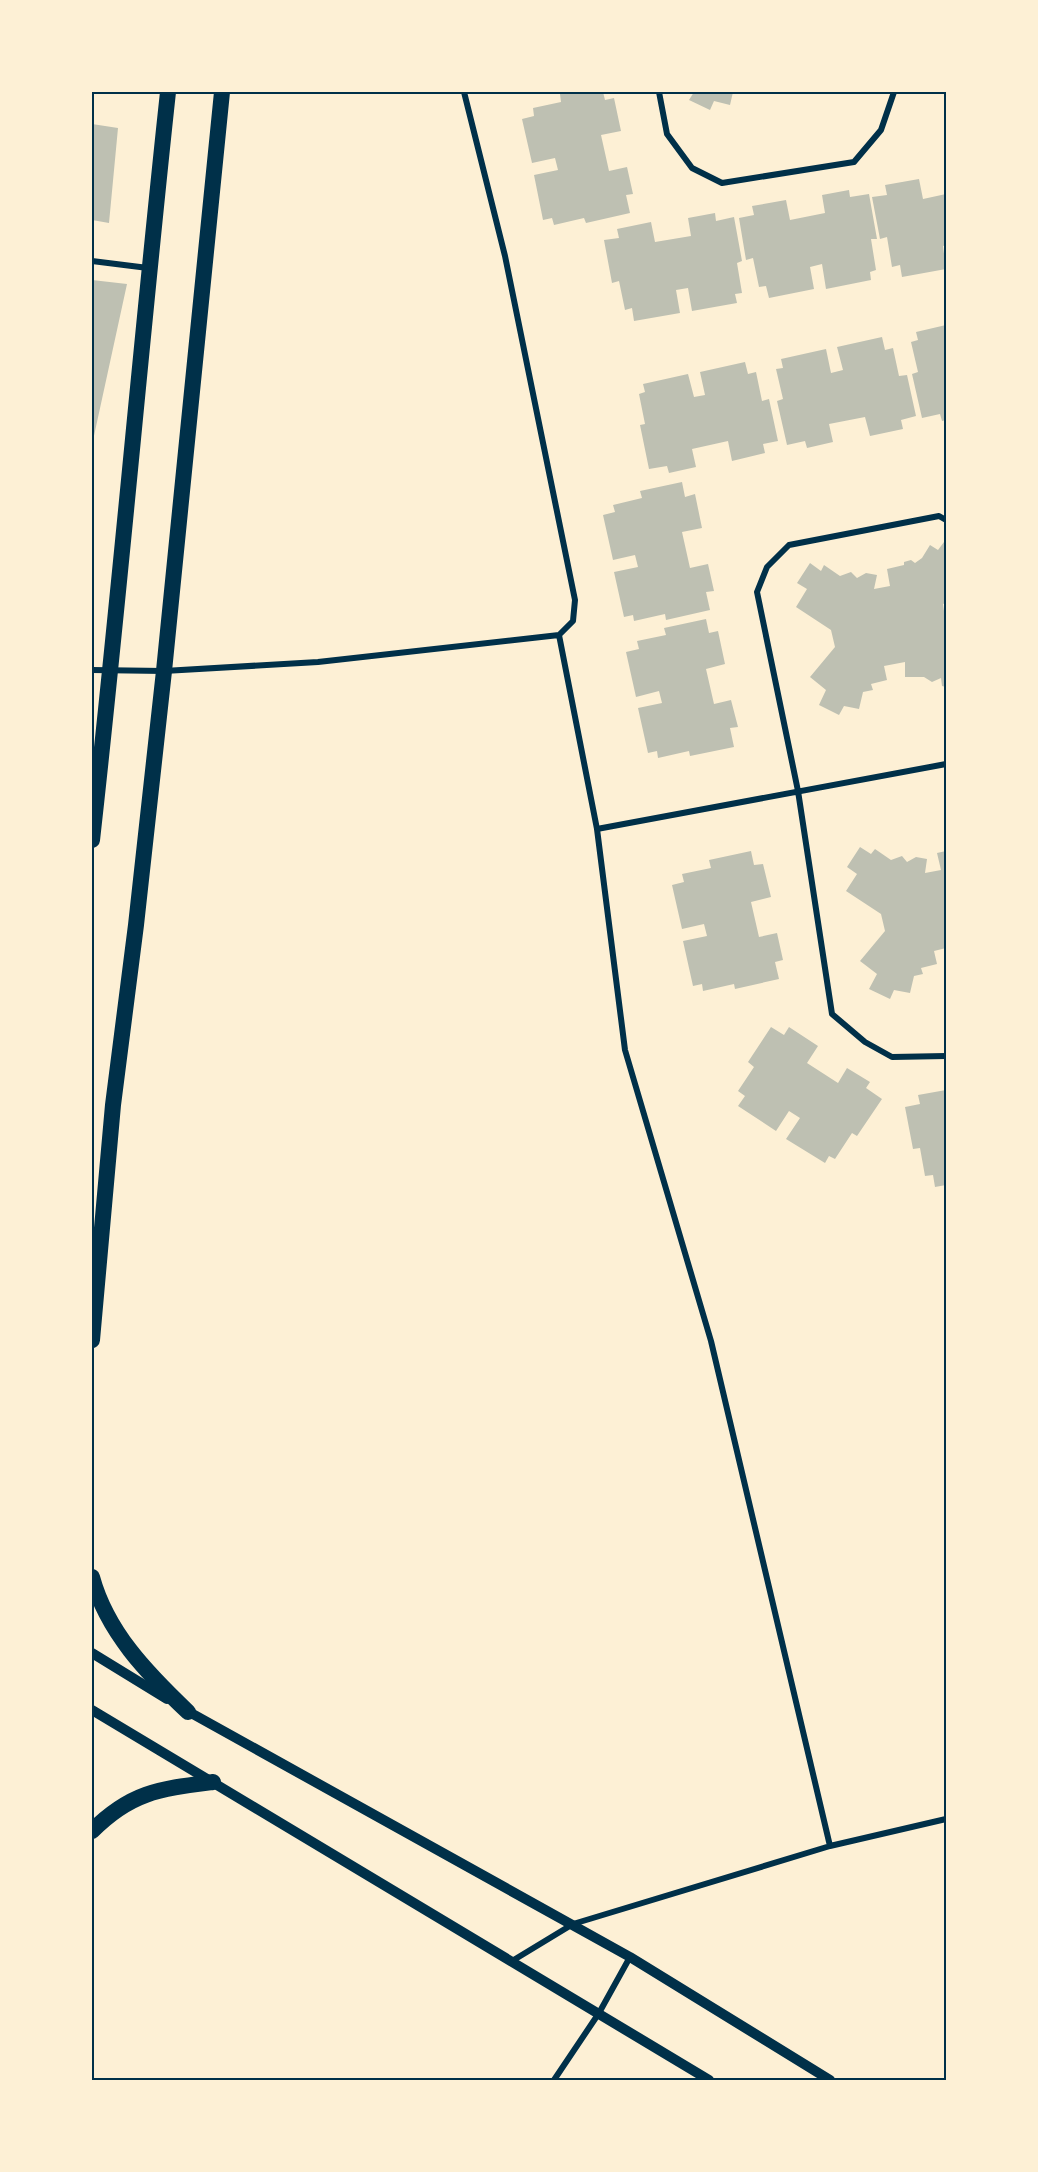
<svg xmlns="http://www.w3.org/2000/svg" width="1038" height="2172" font-family="'Fira Sans Condensed',sans-serif">
	<style>
		.building { fill: #bec0b2 }
		.lines { fill: none; stroke-linecap: round; stroke-linejoin: round }
		.minor { stroke: #003049; stroke-width: 6 }
		.tertiary { stroke: #003049; stroke-width: 10 }
		.trunk { stroke: #003049; stroke-width: 16 }
		.neatline { fill: none; stroke: #003049; stroke-width: 2 }
	</style>
	<rect width="100%" height="100%" fill="#fdf0d5"/>
	<path class="building" d="M573,92H603L605,100L614,98L621,131L601,135L609,171L627,167L633,194L626,195L630,213L586,223L584,218L554,225L552,218L543,220L534,175L558,170L555,158L532,163L522,119L534,116L533,108L561,102L560,94Z
		M694,92H733L730,105L714,101L710,110L689,100Z
		M92,124L118,128L109,223L92,220Z
		M919,179L923,199L946,194V245L943,246L946,269L902,277L900,265L892,267L887,237L880,239L872,197L887,195L885,185Z
		M849,190L850,197L869,194L877,239H871L876,270L870,272L871,280L826,289L822,264L810,267L814,289L769,298L766,286L759,287L753,258L746,260L739,218L754,215L752,206L786,200L790,220L825,213L822,195Z
		M715,213L716,221L734,217L742,261L737,263L742,293L735,294L737,303L692,311L688,288L676,290L680,313L634,321L632,308L625,310L619,281L612,283L604,240L619,238L617,229L651,222L655,242L691,236L688,218Z
		M92,280L127,284L92,445Z
		M946,325V420L942,421L940,414L922,418L912,374L918,372L911,342L918,340L916,332Z
		M882,337L885,350L893,348L899,376L907,375L916,416L901,420L903,429L870,436L865,417L829,424L833,442L807,448L805,441L787,445L777,401L783,399L776,369L783,368L781,359L826,349L831,373L843,370L837,347Z
		M745,362L748,374L756,372L762,401L769,399L778,441L763,444L765,453L732,461L728,441L692,449L696,467L669,473L667,466L649,469L640,425L645,424L639,394L645,392L643,384L688,374L694,397L705,395L700,372Z
		M682,482L685,497L695,494L702,528L682,532L690,568L708,564L714,591L706,592L710,610L666,620L665,614L634,621L633,615L624,617L614,572L638,567L635,555L613,560L603,515L615,512L613,505L642,498L640,491Z
		M944,542L946,543V603L943,604L946,625V687L942,686L941,678L932,682L924,677H905V662L884,666L887,680L871,684L873,690L863,692L859,709L844,706L839,715L819,705L826,690L810,677L835,647L831,630L796,607L807,589L797,583L810,563L821,571L824,565L840,576L851,572L857,578L866,573L877,575L874,589L890,586L887,569L904,565V562L911,560L915,563L922,558L930,545L938,550Z
		M706,619L709,633L718,631L725,664L706,669L714,704L731,700L738,727L730,728L734,747L690,756L689,751L658,758L657,751L648,753L638,708L662,703L659,691L636,697L626,652L639,649L637,641L666,635L664,628Z
		M860,847L871,854L875,849L891,860L902,856L907,862L916,857L927,859L925,873L941,870L937,853L946,851V948L934,951L937,964L921,968L923,974L914,976L910,993L894,990L890,999L869,989L877,974L860,961L885,931L881,914L846,891L857,874L847,867Z
		M751,851L754,865L763,864L771,897L751,902L759,937L777,933L783,960L775,962L779,979L735,989L734,984L703,991L702,984L693,986L683,941L707,936L704,924L682,929L672,885L684,882L682,874L711,868L709,860Z
		M771,1027L784,1035L789,1027L818,1046L807,1063L838,1083L847,1068L870,1082L866,1088L882,1099L857,1136L852,1133L835,1159L829,1156L825,1163L786,1139L800,1118L789,1111L776,1131L738,1106L745,1096L738,1091L754,1067L748,1062Z
		M946,1090V1185L935,1187L933,1175L925,1176L920,1148L913,1149L905,1107L920,1104L918,1095Z"/>
	<g class="lines">
		<path class="minor" d="M659,92L667,134L692,168L722,183L854,162L881,130L894,92
			M92,261L148,268
			M946,520L939,516L789,545L767,567L757,592L798,791L832,1014L865,1042L892,1057L946,1056
			M559,635L597,829L625,1050L711,1341L830,1846
			M92,670L164,671L318,662L559,635L573,621L575,600L505,256L464,92
			M597,829L946,764
			M512,1961L573,1924L830,1846L946,1819
			M554,2080L599,2013L630,1957"/>
		<path class="tertiary" d="M92,1653L167,1699
			M182,1708L630,1957L830,2080
			M92,1710L709,2080"/>
		<path class="trunk" d="M92,840C120,591 141,341 168,92
			M92,1340L113,1105L136,925L164,671L222,92
			M92,1577C107,1632 147,1673 188,1712
			M92,1831C131,1792 159,1789 213,1782"/>
	</g>
	<rect width="1038" height="2172" fill="none" stroke="#fdf0d5" stroke-width="186"/>
	<rect x="93" y="93" width="852" height="1986" class="neatline"/>
</svg>
